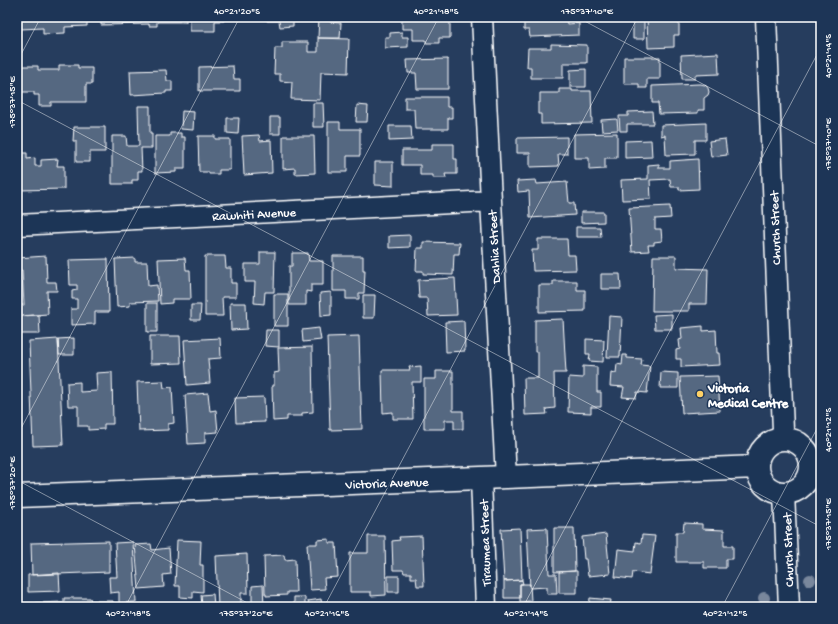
<svg xmlns="http://www.w3.org/2000/svg" width="838" height="624" font-family="'Gochi Hand',sans-serif">
	<style>
		.building { fill: #556781; stroke: #fff }
		.lines { fill: none; stroke-linecap: round; stroke-linejoin: round }
		.minor-casing { stroke: #fff; stroke-width: 23 }
		.tertiary-casing { stroke: #fff; stroke-width: 25 }
		.minor { stroke: #1d3557; stroke-width: 20 }
		.tertiary { stroke: #1d3557; stroke-width: 22 }
		.tree { fill: #79879c }
		.ticks { fill: none; stroke: #fff; stroke-width: 1; stroke-opacity: 0.45 }
		.poi-dot { fill: #ffd166; stroke: #1d3557; stroke-width: 1.5 }
		.labels { text-anchor: middle; stroke-width: 3; stroke-linejoin: round; paint-order: stroke }
		.street-label { font-size: 13px; fill: #fff; stroke: #1d3557 }
		.poi-label { font-size: 13px; font-weight: bold; fill: #fff; stroke: #1d3557; text-anchor: start }
		.neatline { fill: none; stroke: #fff; stroke-width: 1.5 }
		.ticks-label { font-size: 10px; text-anchor: middle; fill: #fff }
	</style>
	<rect width="100%" height="100%" fill="#263d5e"/>
	<filter id="ink" filterUnits="userSpaceOnUse"><feTurbulence type="fractalNoise" baseFrequency=".025" numOctaves="2"/><feDisplacementMap in="SourceGraphic" scale="8" xChannelSelector="R" yChannelSelector="G"/><feConvolveMatrix kernelMatrix="1 2 1 2 8 2 1 2 1" color-interpolation-filters="sRGB"/></filter>
	<g filter="url(#ink)">
		<path class="building" d="M17,17H87V26L65,27V33L43,34V28L20,29V18H17Z
			M101,17H186V22H157V26H149V24L101,25Z
			M190,17H224V21H215V31H190Z
			M267,17H293V26L280,27L279,21H267Z
			M319,17H330V22L341,23L340,38H318Z
			M402,17H450V38H439V43H426V40H413V29H402Z
			M528,17H566L567,24L579,23V35L530,37L529,30H524V18Z
			M647,17H673L674,20H679V35H674V47L648,48Z
			M633,21H644V39H633Z
			M402,32V37H408V47L385,48V37H390V33Z
			M318,38L349,39L348,73L321,72L320,100L291,99L292,82L280,81V74H274L275,48H282V42H308V52H318Z
			M551,44L587,45V63H563V78H531V67H527L528,48H551Z
			M718,53L719,74L695,75V79H682L681,55Z
			M624,57H660V79H647V88H639V84H624Z
			M448,59V89H417L416,73H408L407,60Z
			M59,65H78V68H92V84H86V102H51V106H39V95H34V92H17V66H38V70H59Z
			M233,66L234,79H240V91H199V67Z
			M586,69V87H570V70Z
			M166,70L167,81H172V91H166V93L131,95L130,71Z
			M699,84H701L705,85L708,88L709,92L708,95L704,98V110H698V113L659,114L658,103H652V86Z
			M559,89H572V91H591L592,123L541,124V114H538V103H540V93H559Z
			M405,97H447V107H452V118H448V129H415L414,109H405Z
			M313,103H323L324,127H313Z
			M357,105L368,106L367,122H356Z
			M138,106H150V133H152V148H141L142,171H138V180H132V184H112V136H126L127,146H139Z
			M182,111L194,112L193,130L181,129Z
			M652,111L653,124H627V131H620L619,116H628V112Z
			M270,117H280V134H270Z
			M227,118H239L238,134L227,133Z
			M617,119L618,130L602,131L601,120Z
			M328,122H340V129H360V156H347V172H328Z
			M706,123V140H695V154L666,155L665,135L661,136V125Z
			M389,126H411L412,140L389,141Z
			M74,127H105V152H90V162H76V141H73Z
			M170,133H181V137H185V169H176V172L155,173V136H170Z
			M617,133V158H605V169L589,170V158H574V134Z
			M259,135L260,141L271,140L272,173L244,175L242,136Z
			M198,136H215V139H230V170H219V174H209V172H199Z
			M283,136H314L315,173L295,174V168L283,169Z
			M567,137V154H558L559,166L530,167V153H517V138Z
			M725,139L727,155L711,157L709,141Z
			M651,140L652,157L625,158V141Z
			M432,144H454V159H457V174H445L446,178H433V175H420V165H402V150H432Z
			M17,153H27V159L35,158V166H41V160L58,159L57,166H64V189L19,190V168L17,169Z
			M698,159L699,189L679,190V187H671L670,179L650,180L651,199L622,200L621,180L648,179V165L659,164V168H670V161Z
			M375,162H393V186L375,185Z
			M536,180L537,184L567,182L569,203H574L575,215L530,218L529,191L518,192L517,181Z
			M670,206L671,218L655,219V229H661L662,241L654,242V245H648L649,251L632,252L629,208Z
			M581,212H604V222L581,223Z
			M576,227H600L601,237H576Z
			M410,235V247L389,248V236Z
			M538,239H567L568,255H575L576,270L533,271L532,250H538Z
			M423,242L460,243L459,254H454L453,275L423,274V271H416L417,248H423Z
			M260,252H275L274,292H265L264,304L254,303L255,282H245V264H260Z
			M292,253H308L309,261H323V285H311V292L306,291V305H289V266H292Z
			M46,256L47,282H56L57,291H47L48,314L21,316L20,305H24L22,270L18,271L17,258Z
			M205,256H225L226,268H231V283H236V297H222L223,316H205Z
			M333,256H363V270H365L364,293H359V299H346V291H333Z
			M653,256H676V268L708,269L707,304H689V311H652Z
			M135,258V262H147L148,286L157,285L158,301L130,302V306L117,307L115,259Z
			M185,258L186,270H190L191,299H172V303L160,304L158,259Z
			M108,259L109,312H95V324L71,325V309H77V299H72V291L77,290V285H70L69,260Z
			M601,274H620L621,289H601Z
			M455,278L457,315L428,316L427,298H419L418,280Z
			M553,281H577V290H585V311L539,312V285H553Z
			M331,292V315L321,316L320,293Z
			M274,294H288V326H274Z
			M363,295H375L374,318H363Z
			M147,303H157V332H147Z
			M230,303H246L247,329L231,330Z
			M191,305H201L200,320H191Z
			M672,314V329H655L654,315Z
			M39,315L40,334H21V316Z
			M609,316L622,317L620,357H607Z
			M563,319L566,373H554L555,408L546,409L547,414L525,415L524,378H538V352H535V320Z
			M464,321L465,351L446,352L445,322Z
			M703,326V331L716,330L717,353H719L720,365L681,367V359H676V350L680,349L679,340L682,339L681,328Z
			M319,328L321,340L303,342L302,330Z
			M266,330H279V347L265,346Z
			M150,336H180L181,363L150,364Z
			M359,336L362,429L330,430L327,337Z
			M74,338V355H59L58,339Z
			M220,338L221,358L208,359L210,383L187,385L184,340Z
			M58,339L63,445L33,446L29,341Z
			M586,339L604,340L603,362L589,361L590,354H586Z
			M312,347L313,412L302,413V416H287V420L273,421L272,386H274V373L279,372L278,348Z
			M623,355H627V358L642,359L641,365L650,366L647,393L637,392L636,398L622,397L624,387L610,386L611,372L616,373L617,364L622,365Z
			M421,366V382H412L413,419H393V412L383,413L382,370H410L409,367Z
			M583,366L597,367V392H601V407H591V413L568,412L569,377L583,378Z
			M436,371H453V411H463V429H454V420H445V429H424V379H436Z
			M112,372L113,424H104V429L88,430V426H78V406H68L67,383L80,382V392L97,391L96,373Z
			M661,372L678,373V388H660Z
			M718,376L720,411L682,413L680,377Z
			M163,381L164,388L172,387L174,423L168,424V430L139,431L137,382Z
			M208,393L210,411L216,410L218,432L205,433V443L188,444L185,395Z
			M264,397L265,422L236,423L235,398Z
			M684,523L702,524V529L724,530V546H733V559H726V568H704V562H676V532H683Z
			M520,528L522,580L504,581L501,529Z
			M547,528L549,574H556L557,594H547V587L530,588L527,529Z
			M554,528H574L575,571L554,572Z
			M606,534L610,574L588,576L586,559H584L582,537Z
			M642,535L655,536L650,574L633,572L632,579L615,577L618,549L635,551L636,542L641,543Z
			M368,536H385L386,595L371,596V592H350V553H368Z
			M422,536L424,586H417L416,578H411V573H404L403,570H393L392,541L400,540L399,537Z
			M329,539V543H336L338,577L324,578L325,589L310,590L307,544H317V540Z
			M177,540L201,541L200,565H203V592L193,591V598L180,597V586H175Z
			M109,541V572L32,575L31,543Z
			M133,542L136,602L119,603V592L110,593L109,577H117L115,543Z
			M151,544L152,550L169,548L171,574L163,575L164,587L139,589L135,545Z
			M247,554L248,593H241V607H218L216,556Z
			M284,555L285,560L295,559L296,592H287V595L266,596V594H265L264,556Z
			M575,571H577V593H559V572Z
			M59,573L60,591L28,592V575Z
			M388,576H399V592H388Z
			M522,580L523,584H520V598H504V581Z
			M520,584H530L531,601L520,602Z
			M263,585L264,607H252V586Z
			M213,594L214,607H202L201,595Z
			M294,597H305V607H294Z
			M64,598H90L91,601H113V607H36V603L64,602Z
			M590,598L611,600L610,607H589Z
			M321,599L322,606L342,604V607H309L308,601Z"/>
		<g class="lines">
			<defs>
				<path id="minor" d="M482,17L491,201L506,477
					M766,17L783,430L780,439
					M17,225L491,201
					M481,478L486,607
					M784,493L789,607"/>
				<path id="tertiary" d="M757 466a27 27 0 1 1 54 0a27 27 0 1 1-54 0Z
					M18,496L506,477L757,467"/>
			</defs>
			<use href="#minor" class="minor-casing"/>
			<use href="#tertiary" class="tertiary-casing"/>
			<use href="#minor" class="minor"/>
			<use href="#tertiary" class="tertiary"/>
		</g>
		<g class="tree">
			<circle cx="810" cy="580" r="6"/>
			<circle cx="764" cy="598" r="6"/>
		</g>
	</g>
	<path class="ticks" d="M577,17L821,147M17,62L41,17M17,100L821,527M17,436L240,17M17,480L255,607M125,607L439,17M324,607L638,17M523,607L821,47M722,607L821,421"/>
	<circle class="poi-dot" cx="700" cy="394" r="4"/>
	<g class="labels">
		<g class="street-label">
			<text transform="translate(254 213) rotate(-3)" y="5">Rawhiti Avenue</text>
			<text transform="translate(774 228) rotate(-92)" y="5">Church Street</text>
			<text transform="translate(493 247) rotate(-93)" y="5">Dahlia Street</text>
			<text transform="translate(387 482) rotate(-2)" y="5">Victoria Avenue</text>
			<text transform="translate(484 543) rotate(-92)" y="5">Tiraumea Street</text>
			<text transform="translate(787 550) rotate(-92)" y="5">Church Street</text>
		</g>
		<g class="poi-label">
			<text x="708" y="392">Victoria<tspan x="708" dy="15">Medical Centre</tspan></text>
		</g>
	</g>
	<rect width="838" height="624" fill="none" stroke="#1d3557" stroke-width="44"/>
	<rect x="22" y="22" width="794" height="580" class="neatline"/>
	<g class="ticks-label">
		<text x="237" y="14">40°21'20"S</text>
		<text x="436" y="14">40°21'18"S</text>
		<text x="587" y="14">175°37'10"E</text>
		<text transform="translate(827 56) rotate(-90)" y="4">40°21'14"S</text>
		<text transform="translate(11 102) rotate(-90)" y="4">175°37'15"E</text>
		<text transform="translate(827 144) rotate(-90)" y="4">175°37'10"E</text>
		<text transform="translate(827 430) rotate(-90)" y="4">40°21'12"S</text>
		<text transform="translate(11 483) rotate(-90)" y="4">175°37'20"E</text>
		<text transform="translate(827 524) rotate(-90)" y="4">175°37'15"E</text>
		<text x="128" y="616">40°21'18"S</text>
		<text x="246" y="616">175°37'20"E</text>
		<text x="327" y="616">40°21'16"S</text>
		<text x="526" y="616">40°21'14"S</text>
		<text x="725" y="616">40°21'12"S</text>
	</g>
</svg>
